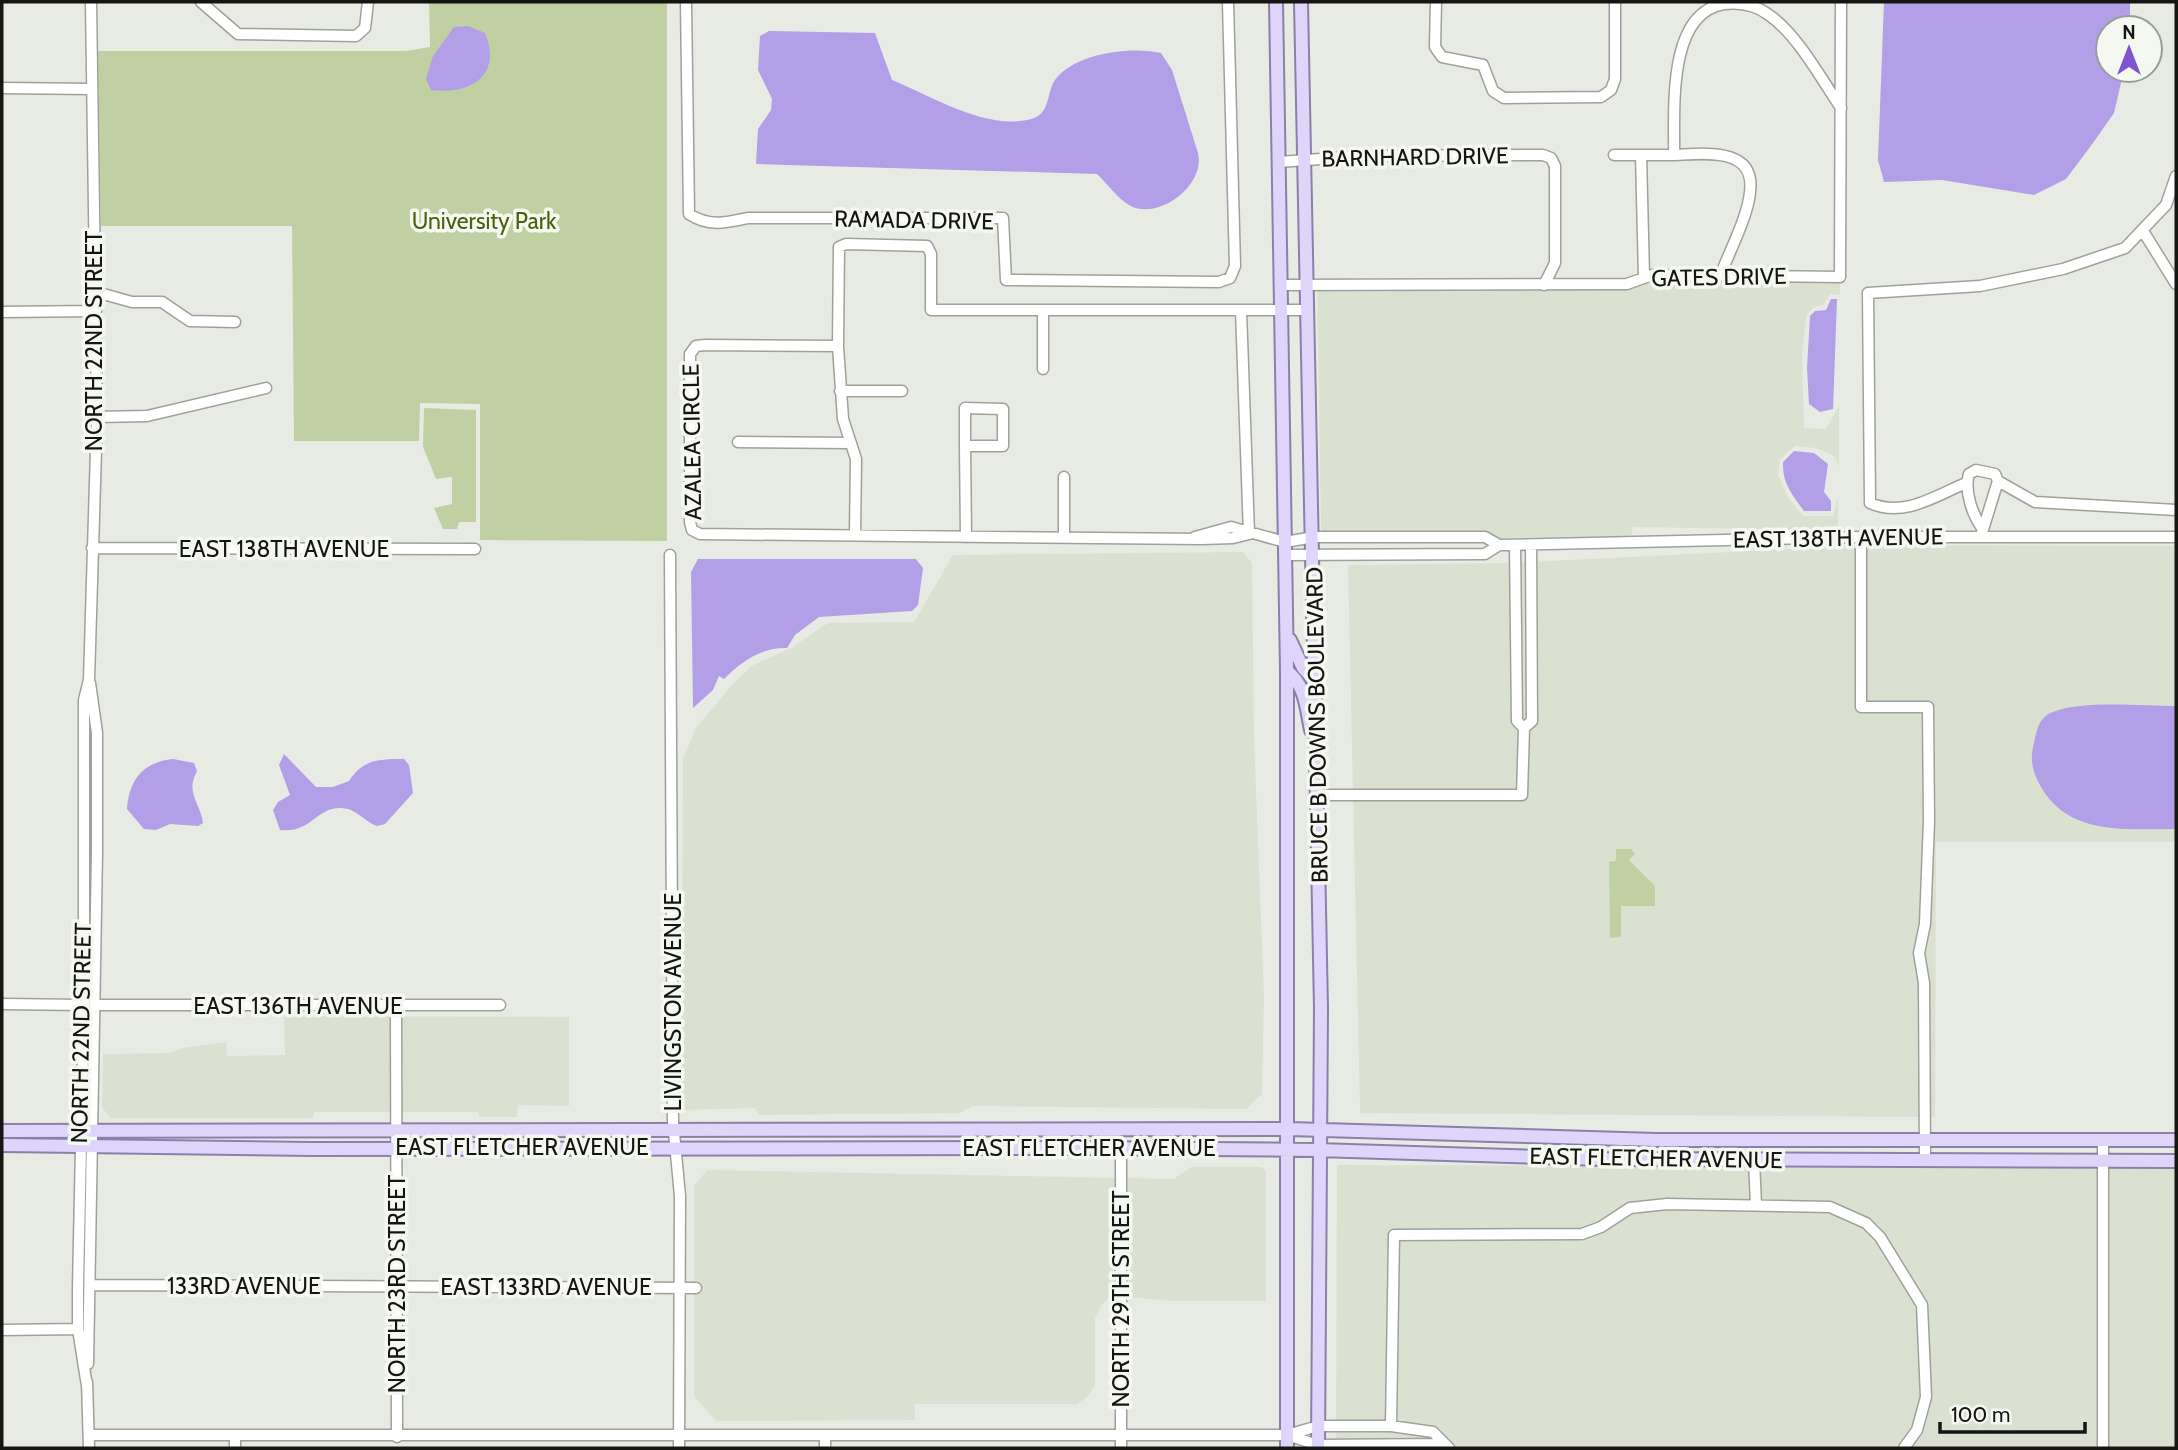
<svg xmlns="http://www.w3.org/2000/svg" width="2178" height="1450" font-family="Cabin,sans-serif">
	<style>
		.built { fill: #dbe1d1 }
		.green { fill: #c1d0a3 }
		.water { fill: #b29fe7 }
		.lines { fill: none; stroke-linecap: round; stroke-linejoin: round }
		.minor-casing { stroke: #9fa29a; stroke-width: 13 }
		.major-casing { stroke: #8a80a8; stroke-width: 16 }
		.minor { stroke: #fff; stroke-width: 10 }
		.major { stroke: #dfd5fb; stroke-width: 12 }
		.labels { text-anchor: middle; stroke-width: 7; stroke-linejoin: round; paint-order: stroke }
		.street-label { font-size: 23px; fill: #151613; stroke: #f5f8f0 }
		.park-label { font-size: 23px; fill: #4d600b; stroke: #f5f8f0 }
	</style>
	<rect width="100%" height="100%" fill="#e8ebe3"/>
	<path class="built" d="M1840,279V295L1830,294L1823,305L1814,307L1807,314L1802,353L1804,428L1826,429L1839,406V466L1833,455L1815,448L1795,446L1780,460L1778,475L1788,497L1803,516H1833L1838,496V530L1632,527V536L1497,538L1485,532L1321,531L1317,286Z
		M1873,545L2176,546V842H1936L1935,1117L1360,1113L1348,565L1511,563Z
		M1243,552L1252,563L1254,738L1264,996L1262,1094L1246,1109L972,1106L960,1113L760,1115L755,1108L681,1110L683,759L696,728L732,685L753,665L791,648L828,623L914,622L953,555Z
		M284,1016L569,1017V1106L518,1105L517,1117H479V1112H314L313,1118H110L102,1107L103,1054L170,1053L183,1048L226,1042L227,1056L285,1055Z
		M1337,1165L2176,1167V1448H1336Z
		M1191,1167H1261L1266,1171V1301H1174L1112,1296L1103,1303L1095,1318V1385L1087,1397L1077,1404H915V1420L716,1421L694,1396V1186L707,1170L1174,1179Z"/>
	<path class="green" d="M429,2H667V541L480,540V404L420,403L419,441H294L292,226H101L98,51H406L430,47Z
		M424,408L476,410V522H459L457,529H443L434,508L452,504V477L436,479L423,447Z
		M1616,849H1631L1635,854L1629,860L1655,886V906H1621V937L1610,938L1609,862L1616,861Z"/>
	<path class="water" d="M1884,2H2130V28H2108V70H2124L2114,113L2093,143L2066,179L2034,195L1942,180L1884,182L1878,160Z
		M468,26L485,33C503,76 469,95 431,90L426,79L433,56L454,27Z
		M769,31L875,33L892,80C932,96 986,131 1031,119C1051,114 1046,93 1055,80C1074,53 1132,46 1161,53L1172,70L1198,153C1206,186 1157,222 1129,205C1117,198 1107,183 1097,174L756,164L758,129L771,110L772,99L758,70L760,36Z
		M1831,299H1837L1833,409L1820,412L1809,404L1807,368L1810,316L1815,311L1826,310Z
		M1794,451L1814,453L1828,464L1824,492L1831,501V511H1804C1792,495 1782,483 1783,462Z
		M698,559H916L923,568L918,605L912,611L819,617L795,635L787,648C762,647 742,661 724,679L719,676L713,690L693,708L691,572Z
		M2176,706V829C2127,829 2069,836 2041,787C2033,772 2030,763 2033,747C2037,732 2037,718 2053,712C2081,700 2144,706 2176,706Z
		M284,754L316,787H333L349,781C363,759 380,759 404,759L409,765L413,793L385,824L377,826C367,823 359,812 348,809C317,802 314,834 280,830L273,810L278,802L290,795L279,765Z
		M173,759L194,763L197,771C185,793 200,802 203,823L198,826L170,824L156,830L144,829L127,809C129,780 143,762 173,759Z"/>
	<g class="lines">
		<defs>
			<path id="minor" d="M201,2L238,34L356,36L365,28L368,2
				M686,2L689,214C709,227 725,223 748,218H1003L1006,280L1219,282L1230,278L1235,266L1228,2
				M1436,2L1435,47L1442,57L1483,65L1493,91L1504,98L1601,97L1611,90L1615,79V2
				M2,88L92,89
				M1614,155C1634,155 1653,155 1673,155C1703,154 1756,146 1750,192C1748,216 1730,250 1721,274
				M1641,155L1644,276
				M1674,155C1675,113 1666,13 1724,4C1740,2 1756,5 1769,15C1797,34 1822,80 1841,108
				M1279,162L1362,156L1543,155L1551,158L1555,166V263L1544,285
				M2143,231L2176,284
				M1281,285L1627,284L1652,275L1840,277L1841,2
				M96,292L132,302H162L190,321L235,322
				M1043,310V369
				M1241,310L1249,534
				M2,312L96,311
				M838,346L705,345L696,346L690,354V522L692,530L700,534L1202,539L1233,538L1249,534
				M840,391H902
				M97,417L147,416L266,388
				M738,442L851,443
				M965,446V408L1003,409V446H965L966,537
				M1064,477V537
				M1998,481L2035,502L2176,510
				M1966,483C1935,496 1904,518 1870,503L1868,293L1980,286L2063,269L2125,248L2166,205L2176,176
				M855,534L856,459L843,419L838,346L839,247L846,244L927,246L931,254V310H1308
				M1981,536L1998,481L1995,474L1976,470L1969,474C1964,490 1972,514 1982,528
				M1195,537L1231,527L1285,542L1314,537H1485L1499,545L1861,537H2176
				M1861,537V707H1928L1929,821L1925,924L1919,953L1924,983L1925,1160
				M1515,545L1517,721L1524,728L1532,721L1531,545
				M92,548L475,549
				M670,555L673,1122L680,1196L679,1448
				M1285,555L1485,554L1499,545
				M1318,795H1522L1524,728
				M2,1004L84,1005
				M96,1005H500
				M396,1006L397,1437
				M1121,1149V1448
				M1754,1160L1756,1205
				M91,1285L696,1288
				M2,1330L78,1329
				M88,1364L97,852V733L90,683
				M87,1382L89,1448
				M87,1386L78,1329V1289L84,1005V700L89,680L97,417L91,2
				M1391,1426L1394,1235L1582,1234L1601,1227L1630,1208L1667,1204L1830,1207L1866,1223L1880,1237L1922,1305L1926,1397L1917,1430L1904,1448
				M89,1435H1287L1318,1426H1391L1433,1432L1449,1448
				M1287,1435L1318,1445L1444,1444
				M235,1448V1437
				M825,1448V1437
				M2103,1448V1140"/>
			<path id="major" d="M1276,2L1287,671V1448
				M1301,2L1321,1008L1318,1448
				M1290,640L1303,668L1316,682
				M1287,671C1306,686 1306,707 1311,730
				M2,1131L1289,1129L1656,1140H2176
				M2,1145L312,1149L1081,1148L1318,1150L1603,1159L2176,1161"/>
		</defs>
		<use href="#minor" class="minor-casing"/>
		<use href="#major" class="major-casing"/>
		<use href="#minor" class="minor"/>
		<use href="#major" class="major"/>
	</g>
	<g class="labels">
		<g class="street-label">
			<text transform="translate(1415 157) rotate(-1)" y="8">BARNHARD DRIVE</text>
			<text transform="translate(914 220) rotate(1)" y="8">RAMADA DRIVE</text>
			<text transform="translate(1719 277) rotate(-1)" y="8">GATES DRIVE</text>
			<text transform="translate(94 341) rotate(-90)" y="8">NORTH 22ND STREET</text>
			<text transform="translate(692 442) rotate(-91)" y="8">AZALEA CIRCLE</text>
			<text transform="translate(1838 538) rotate(-1)" y="8">EAST 138TH AVENUE</text>
			<text x="284" y="557">EAST 138TH AVENUE</text>
			<text transform="translate(1317 725) rotate(-91)" y="8">BRUCE B DOWNS BOULEVARD</text>
			<text transform="translate(673 1002) rotate(-90)" y="8">LIVINGSTON AVENUE</text>
			<text x="298" y="1014">EAST 136TH AVENUE</text>
			<text transform="translate(81 1033) rotate(-89)" y="8">NORTH 22ND STREET</text>
			<text x="522" y="1155">EAST FLETCHER AVENUE</text>
			<text x="1089" y="1156">EAST FLETCHER AVENUE</text>
			<text transform="translate(1656 1158) rotate(1)" y="8">EAST FLETCHER AVENUE</text>
			<text transform="translate(397 1284) rotate(-90)" y="8">NORTH 23RD STREET</text>
			<text x="244" y="1294">133RD AVENUE</text>
			<text x="546" y="1295">EAST 133RD AVENUE</text>
			<text transform="translate(1121 1299) rotate(-90)" y="8">NORTH 29TH STREET</text>
		</g>
		<g class="park-label">
			<text x="484" y="229">University Park</text>
		</g>
	</g>
	<rect width="2178" height="1450" fill="none" stroke="#151613" stroke-width="7"/>
	<g transform="translate(2129 49)"><circle r="33" fill="#f5f8f0" stroke="#9b9e98" stroke-width="2"/>
	<path d="M0-5L12 26L0 18L-12 26Z" fill="#8056d0"/>
	<text y="-10" font-size="19" font-weight="bold" text-anchor="middle" fill="#151613">N</text>
	</g>
	<path d="M1940 1422v10h145v-10" fill="none" stroke="#151613" stroke-width="3.5"/>
	<text x="1951" y="1422" font-size="21" fill="#151613" stroke="#f5f8f0" stroke-width="5" paint-order="stroke">100 m</text>
</svg>
